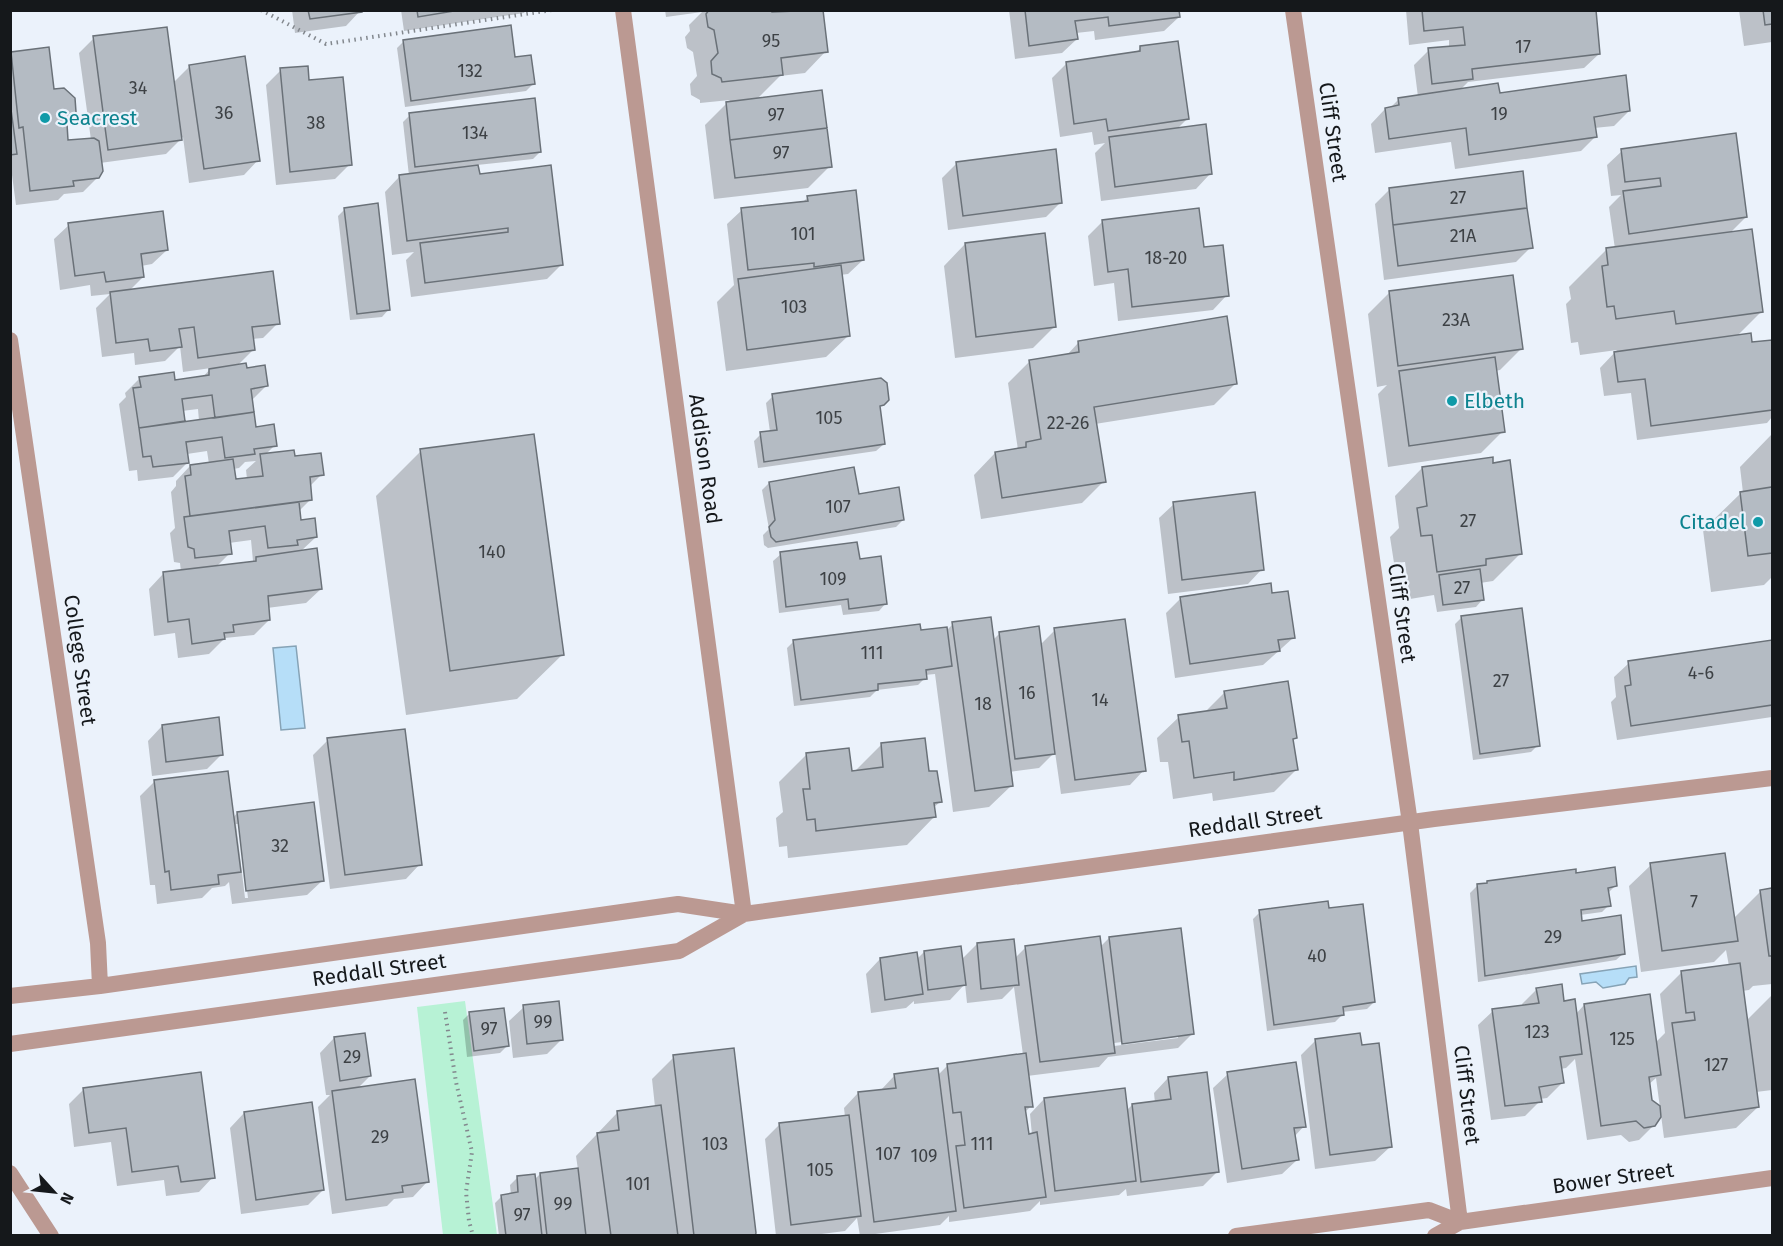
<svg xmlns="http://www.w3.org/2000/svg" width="1783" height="1246" font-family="'Fira Sans',sans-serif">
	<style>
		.green { fill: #b7f2d5 }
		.water { fill: #b6def8; stroke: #86a3b6; stroke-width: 1.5 }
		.shadow { fill: #0003; fill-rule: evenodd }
		.building { fill: #b4bbc3; stroke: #6a7178; stroke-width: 1.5 }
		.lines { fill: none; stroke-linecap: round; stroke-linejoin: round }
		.path { stroke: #83888e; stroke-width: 4; stroke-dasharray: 1.5 4.5; stroke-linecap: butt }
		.minor { stroke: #bb9992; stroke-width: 16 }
		.culture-dot { fill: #0f9aa8; stroke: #ebf2fb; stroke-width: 2 }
		.labels { text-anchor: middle; stroke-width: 4.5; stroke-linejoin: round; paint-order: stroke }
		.number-label { font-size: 18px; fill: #3d4145 }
		.culture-label { font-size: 21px; fill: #0d838f; stroke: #ebf2fb; text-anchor: start }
		.street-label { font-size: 21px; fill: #15181b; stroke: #ebf2fb }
	</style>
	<rect width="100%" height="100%" fill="#ebf2fb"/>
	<path class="green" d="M465,1001L497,1235H443L417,1007Z"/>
	<path class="water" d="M296,646L305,728L281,730L273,648Z
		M1636,966L1637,977L1629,978L1625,984L1603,988L1596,982L1582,984L1580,974Z"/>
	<path class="shadow" d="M292,10H360V11L346,26L295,33Z
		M401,10H526L524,13L404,31Z
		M665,10H771V14L796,10H821L826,51L805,73L780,76L757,99L830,166L808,188L714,199L705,125L730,100L700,103V100L691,95L690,84L697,76L693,52L687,48L685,37L690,31L689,25L702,12L666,17Z
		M1009,10H1178L1179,17L1164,31L1095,40L1094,31L1076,33L1077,39L1062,53L1015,59Z
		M1406,10H1594L1599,54L1584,68L1468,82L1459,91L1629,111L1614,126L1594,128L1596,136L1581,151L1455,169L1451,142L1375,153L1371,124L1385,109L1390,108L1399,99L1418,97L1414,65L1429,50L1449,48V40L1409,45Z
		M1739,10H1772V42L1744,46Z
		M94,38L173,83L190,66L258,160L244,175L189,183L183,137L166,154L100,163L98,177L83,192L64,194L58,200L16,205L10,160V54L53,91L65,124L67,142L91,140L79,53Z
		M404,41L514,59L533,84L526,91L405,107L397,48Z
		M1141,48L1188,118L1177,129L1210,174L1196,189L1101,201L1095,153L1105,143L1094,145L1092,132L1060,137L1052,78L1066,64L1135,53Z
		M281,70L308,82L350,164L335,179L276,185L266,85Z
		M410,115L540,152L533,159L477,165L479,176L561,265L547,279L411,297L406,260L414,252L392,255L385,192L399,177L409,176L403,122Z
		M1622,151L1746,217L1730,233L1761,312L1736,337L1751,344L1772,341V417L1767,423L1637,440L1631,393L1604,396L1600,368L1617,350L1580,355L1578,342L1571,343L1566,304L1571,299L1569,287L1606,250L1615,249L1609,207L1621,195L1611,196L1607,165Z
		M957,163L1061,202L1046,217L948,230L942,178Z
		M1390,189L1531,247L1516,262L1384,280L1375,204Z
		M808,197L863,260L848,274L840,275L848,336L826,357L726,371L717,302L734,285L727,224L742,210L802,203Z
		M345,209L389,309L382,317L350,320L338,216Z
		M1103,221L1227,295L1213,310L1118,321L1114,283L1094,286L1088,236Z
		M69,225L167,250L152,264L141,266L143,277L129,291L278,323L263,338L252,339L253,350L237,366L245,370L266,386L251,401L254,429L275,445L265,455L294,458L322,474L309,487L311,499L299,511L300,521L316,537L300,552L321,589L306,603L267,608L269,620L254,635L225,638L209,654L178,658L175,633L154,636L149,589L163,574L181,572L180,563L174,562L170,533L175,528L171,492L176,486V481L190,466L209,464L207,451L187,454L188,462L173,477L138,481L137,470L129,471L119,404L126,397L125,393L140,378L174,382L202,378L211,368L183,372L180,346L165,361L135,365L134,353L102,357L96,308L110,294L91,296L90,285L60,290L54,239ZM198,409L199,421L184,423L182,411ZM256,461L246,470L247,479L234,481L233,469L239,468L245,462ZM251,540L253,561L251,563L215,568L230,553L229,543Z
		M965,244L1054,327L1033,348L955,358L944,266Z
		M1389,293L1521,349L1500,370L1495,371L1503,431L1481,453L1388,467L1378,394L1387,385L1377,387L1368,314Z
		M1079,342L1236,383L1214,405L1095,424L1104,481L1082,503L981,519L974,475L995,453L1018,450L1008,383L1030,361L1066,356Z
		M773,396L887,400L879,408L884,444L876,451L758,468L754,441L761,434L770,432L766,403Z
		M1772,434V577L1764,585L1711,592L1703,530L1741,493H1743L1740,467Z
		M421,451L563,654L517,699L406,715L376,496Z
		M1422,468L1521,553L1493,581L1480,583L1483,599L1476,607L1437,612L1434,595L1410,599L1405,562L1394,563L1390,537L1399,528L1395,496Z
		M769,483L857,495L903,520L896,527L768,548L764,545L763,535L769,529L762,490Z
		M1174,504L1262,569L1248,584L1168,594L1159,518Z
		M781,554L858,561L886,603L879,611L843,615L841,605L779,613L773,561Z
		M1271,595L1293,638L1263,665L1175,678L1166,613L1181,598Z
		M1462,617L1538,745L1531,752L1473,760L1455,624Z
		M953,624L992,641L1000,633L1040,645L1055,630L1144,770L1130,785L1061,794L1055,752L1039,768L1009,772L1011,786L989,807L953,812L935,674L925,675V678L918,685L877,690L870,697L794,706L787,648L794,641L946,631Z
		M1772,641V717L1617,740L1611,702L1616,697L1614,677L1629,663Z
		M1225,692L1295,738L1292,741L1296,770L1274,792L1213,801L1212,793L1173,799L1168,762H1160L1157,738L1179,717L1204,713Z
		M162,726L222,754L207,769L152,776L148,741Z
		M328,740L420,864L406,879L330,889L313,755Z
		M881,745L928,773L940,802L933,808L934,817L907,845L788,858L787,846L779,847L776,818L783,812L779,782L807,754L850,772H854Z
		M154,782L233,818L237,813L322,881L307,895L232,904L229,882L225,886L212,888L202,898L157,904L155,885H150L140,796ZM236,824H239L248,898H245Z
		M1651,865L1733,919L1761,891L1772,889V984L1753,986L1749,990L1742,991L1746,1021L1772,995V1090L1756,1092L1758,1107L1736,1128L1664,1138L1661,1115L1654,1125L1639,1140L1629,1142L1621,1135L1587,1140L1575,1059L1566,1068L1560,1069L1562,1083L1547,1098L1540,1099V1101L1525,1116L1491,1120L1478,1025L1493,1011L1523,1007L1522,1004L1537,989L1563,1003L1575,1015L1584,1005L1655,1043L1665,1033L1660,994L1681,973L1729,966L1726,950L1714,962L1641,972L1629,886ZM1656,1078L1660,1108L1650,1101L1648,1085Z
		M1575,874L1615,886L1608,893L1609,905L1602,912L1580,915V923L1624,953L1616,960L1478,982L1470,893L1477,886L1485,885L1487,883Z
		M1260,912L1374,1002L1367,1009L1342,1012V1015L1335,1022L1267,1031L1253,919Z
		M1109,938L1192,1034L1178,1048L1108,1057L1099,1067L1027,1076L1031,1106L1025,1112L1028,1135H1032L1030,1114L1044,1099L1126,1111L1132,1105L1155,1103L1154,1093L1168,1078L1217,1172L1203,1186L1127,1196L1126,1189L1119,1195L1040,1205V1201L1030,1211L949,1222V1216L940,1225L861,1236H860L857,1218L845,1231L806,1236H776L765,1139L779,1125L845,1117L844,1108L858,1093L880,1091L895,1075L937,1076L948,1065L1023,1055L1014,987L1002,999L967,1003L965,984L950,1000L914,1004V1001L906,1008L871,1013L866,974L880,959L916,960L924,952L961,960L977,944L1015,958L1026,947H1100ZM1178,1035V1038L1114,1046V1043Z
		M524,1007L562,1039L547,1054L513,1058L509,1021Z
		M470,1013L507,1046L500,1053L467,1057L463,1020Z
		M334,1038L370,1076L357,1089L427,1182L413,1197L394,1199L387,1206L332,1214L318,1107L330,1095H326L320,1053Z
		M1316,1040L1390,1147L1375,1161L1315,1169L1301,1055Z
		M674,1057L753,1236H499L495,1203L502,1196L511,1195L510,1185L517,1178L534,1180L540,1174L578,1170L576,1156L617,1113L655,1107L652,1079Z
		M1228,1074L1304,1126L1294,1137L1297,1160L1282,1174L1227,1183L1213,1088Z
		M84,1089L213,1177L199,1192L166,1196L164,1180L117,1186L111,1142L74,1147L69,1104Z
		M244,1113L323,1190L308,1205L241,1214L230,1128Z"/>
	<path class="building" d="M308,10H362V12L310,19Z
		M417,10H460L418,17Z
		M709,10H772V12L823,10L828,52L781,58L783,75L722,82L721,78L712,74L711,61L718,53L714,30L708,27L706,14Z
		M1025,10H1179L1180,17L1109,26L1108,17L1075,21L1078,39L1029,46Z
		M1422,10H1596L1600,54L1472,69L1473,79L1432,84L1428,48L1465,45L1463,27L1424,31Z
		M1763,10H1772V24L1765,25Z
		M511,25L515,57L531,55L535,84L411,101L403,40Z
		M167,27L182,140L108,150L93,36Z
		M1178,41L1189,119L1108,131L1106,119L1074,124L1066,62L1140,51V46Z
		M49,47L54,89L64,88L75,98L76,112L67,124L68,140L94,138L99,141L103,171L99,178L73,181L74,186L30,191L23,127L19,128L11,52Z
		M245,56L260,161L204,169L189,65Z
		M308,66L309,80L343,77L352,165L290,172L280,68Z
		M1626,75L1630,111L1594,117L1597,137L1469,155L1466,128L1389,139L1385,108L1399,105L1398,98L1498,83L1500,93Z
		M822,90L827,128L730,140L726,102Z
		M535,98L541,152L415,167L409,113Z
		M10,102L17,154L10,155Z
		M1206,124L1212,174L1115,187L1109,137Z
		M827,128L832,167L735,178L730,140Z
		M1736,133L1747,217L1629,234L1623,191L1661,186L1660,178L1625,182L1621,149Z
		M1056,149L1062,203L963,216L956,162Z
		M478,165L480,174L551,165L563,265L425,283L420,243L508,232V228L407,241L399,175Z
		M1523,171L1527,208L1393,225L1389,188Z
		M856,190L864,260L814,267V263L748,270L741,208L808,201L807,196Z
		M378,203L390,310L357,314L344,208Z
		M1199,208L1204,247L1223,245L1229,296L1132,307L1128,269L1108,272L1102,220Z
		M1527,208L1533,248L1398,266L1393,225Z
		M163,211L168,250L141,254L144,277L106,282L104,272L75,276L68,223Z
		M1752,229L1763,312L1676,324L1674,311L1616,319L1614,306L1607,307L1602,266L1608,265L1606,248Z
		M1045,233L1056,327L976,337L965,243Z
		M841,265L850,336L747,350L738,279Z
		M273,271L280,324L252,327L255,350L198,358L194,327L179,329L182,347L150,351L148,339L116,343L110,292Z
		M1513,275L1523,349L1398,366L1389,291Z
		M1227,316L1237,384L1094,407L1106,482L1002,498L995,452L1026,447V442L1041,439L1029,360L1079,352L1078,341Z
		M1751,333L1752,342L1772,340V410L1651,426L1645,379L1618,382L1614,352Z
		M1495,357L1505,432L1409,446L1399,371Z
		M246,363L247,368L265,365L268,386L251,389L254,412L215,418L212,395L182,399L185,421L139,428L133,388L141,387L139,377L174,372L175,380L209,375V369Z
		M881,378L887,383L889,400L884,405L880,406L885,444L764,462L760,432L777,430L772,394Z
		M254,412L256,427L274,424L277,446L254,449L255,454L225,458L222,437L186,442L189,463L153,467L151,456L143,457L139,428Z
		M534,434L564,655L450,671L420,449Z
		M294,450L295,456L321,453L324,475L310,477L312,500L190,516L185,476L191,475L190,465L233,459L236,479L263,476L260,454Z
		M1493,457V463L1510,460L1522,554L1486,559V565L1437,572L1432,535L1421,536L1417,508L1427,506L1422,467Z
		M854,467L859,494L899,487L904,520L776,542L771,537L769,527L775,520L769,482Z
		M1772,487V553L1748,556L1740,492Z
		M1255,492L1264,570L1182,580L1173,502Z
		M299,502L301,520L315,518L317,537L297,540L298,545L268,548L265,526L229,531L232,554L195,558L194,549L188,547L184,517Z
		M857,542L860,559L881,556L887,604L849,609L848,599L786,607L780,552Z
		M317,548L322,589L268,596L270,620L233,625L234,632L224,633L225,639L192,644L189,619L168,622L163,572L256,561V557Z
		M1480,569L1484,600L1443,605L1439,575Z
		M1271,583L1272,593L1288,591L1295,638L1278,640L1280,651L1190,664L1180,597Z
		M1522,608L1540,746L1480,754L1461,616Z
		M991,617L1013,786L975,791L952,622Z
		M1125,619L1146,771L1075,780L1054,628Z
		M920,624L921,630L947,627L952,666L926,670L927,679L878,684V690L801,700L793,640Z
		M1039,626L1055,754L1015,759L999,632Z
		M1772,640V705L1631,726L1625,686L1631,685L1628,661Z
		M1288,681L1297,738L1293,739L1298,770L1234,780V772L1194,778L1189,741L1182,742L1178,715L1227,708L1224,691Z
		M219,717L223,755L166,762L162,725Z
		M405,729L422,865L345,875L327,738Z
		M925,738L929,771H937L942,802L934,803L936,817L816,831L815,819L807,820L803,789H810L806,753L849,748L852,771L883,767L881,743Z
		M228,771L241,872L218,875L219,884L171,890L169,871L165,872L154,780Z
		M314,802L324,881L246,891L237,812Z
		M1725,853L1738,941L1662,951L1650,863Z
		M1615,867L1617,886L1608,888L1611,906L1581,910L1582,921L1621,915L1625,954L1485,976L1477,884L1487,883V881L1576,869V873Z
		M1772,888V956H1769L1760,890Z
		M1328,901L1329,908L1363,904L1375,1002L1343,1007L1344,1015L1274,1025L1259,910Z
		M1181,928L1194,1034L1122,1044L1109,937Z
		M1100,936L1115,1053L1040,1062L1025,946Z
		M1014,939L1019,985L981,989L977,943Z
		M961,946L966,985L928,990L924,951Z
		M917,952L923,994L885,1000L880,958Z
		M1740,963L1759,1107L1685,1118L1672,1023L1695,1020L1694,1012L1686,1013L1681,971Z
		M1562,984L1564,1001L1575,999L1582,1054L1560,1057L1564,1083L1539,1087L1542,1102L1505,1106L1492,1009L1539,1003L1536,988Z
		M1650,994L1661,1075L1649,1077L1652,1100L1660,1106L1661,1117L1655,1126L1644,1128L1636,1121L1601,1126L1584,1004Z
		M559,1001L563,1040L527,1044L523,1005Z
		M504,1008L509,1046L474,1051L469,1012Z
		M365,1033L371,1076L340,1081L334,1037Z
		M1360,1033L1362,1045L1379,1043L1392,1147L1330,1155L1315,1039Z
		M734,1048L756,1233L755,1236H694L673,1055Z
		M1026,1053L1033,1107H1025L1029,1134L1037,1132L1046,1197L964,1208L956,1146L965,1145L961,1112L953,1113L947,1064Z
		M1296,1062L1306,1127L1294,1128L1299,1160L1242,1169L1227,1072Z
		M938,1068L956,1211L874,1222L858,1092L896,1088L894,1074Z
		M201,1072L215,1178L181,1182L178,1166L132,1172L126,1128L89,1133L83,1088Z
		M1207,1072L1219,1172L1141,1182L1132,1104L1171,1099L1168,1077Z
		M415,1079L429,1182L402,1186L403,1192L346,1200L332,1091Z
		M1125,1088L1136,1181L1055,1191L1044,1098Z
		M312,1102L324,1190L256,1200L244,1112Z
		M661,1105L678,1236H611L597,1133L619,1130L617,1111Z
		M849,1115L861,1216L791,1225L779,1123Z
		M578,1168L586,1236H547L540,1173Z
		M535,1174L542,1236H506L501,1195L518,1192L517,1176Z"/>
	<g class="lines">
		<path class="path" d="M261,10L326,44L552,10
			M445,1012L456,1082L472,1152L466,1192L469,1221L473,1236"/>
		<path class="minor" d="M623,10L744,914
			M1293,10L1410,823L1460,1222
			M10,340L98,943L100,986
			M10,996L100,986L678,904L744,914L1434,819L1772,778
			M10,1044L679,951L744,914
			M10,1173L51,1236
			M1236,1236L1429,1210L1460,1222
			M1435,1236L1460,1222L1772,1178"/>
	</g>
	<g class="culture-dot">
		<circle cx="45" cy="118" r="6"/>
		<circle cx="1452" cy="401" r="6"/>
		<circle cx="1758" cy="522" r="6"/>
	</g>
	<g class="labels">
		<g class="number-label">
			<text x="771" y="47">95</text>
			<text x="1523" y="53">17</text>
			<text x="470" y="77">132</text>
			<text x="138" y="94">34</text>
			<text x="224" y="119">36</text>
			<text x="1499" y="120">19</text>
			<text x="776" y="121">97</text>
			<text x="316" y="129">38</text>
			<text x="475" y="139">134</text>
			<text x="781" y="159">97</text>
			<text x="1458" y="204">27</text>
			<text x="803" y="240">101</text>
			<text x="1463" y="242">21A</text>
			<text x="1166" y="264">18-20</text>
			<text x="794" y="313">103</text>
			<text x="1456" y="326">23A</text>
			<text x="829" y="424">105</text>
			<text x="1068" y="429">22-26</text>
			<text x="838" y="513">107</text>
			<text x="1468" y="527">27</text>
			<text x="492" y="558">140</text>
			<text x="833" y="585">109</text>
			<text x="1462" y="594">27</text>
			<text x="872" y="659">111</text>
			<text x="1701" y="679">4-6</text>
			<text x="1501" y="687">27</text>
			<text x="1027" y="699">16</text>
			<text x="1100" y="706">14</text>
			<text x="983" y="710">18</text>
			<text x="280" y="852">32</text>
			<text x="1694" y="908">7</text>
			<text x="1553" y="943">29</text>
			<text x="1317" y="962">40</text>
			<text x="543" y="1028">99</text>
			<text x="489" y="1035">97</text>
			<text x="1537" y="1038">123</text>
			<text x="1622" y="1045">125</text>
			<text x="352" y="1063">29</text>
			<text x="1716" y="1071">127</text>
			<text x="380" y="1143">29</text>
			<text x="715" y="1150">103</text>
			<text x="982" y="1150">111</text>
			<text x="888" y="1160">107</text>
			<text x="924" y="1162">109</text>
			<text x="820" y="1176">105</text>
			<text x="638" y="1190">101</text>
			<text x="563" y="1210">99</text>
			<text x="522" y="1221">97</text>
		</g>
		<g class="culture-label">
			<text x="57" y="125">Seacrest</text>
			<text x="1464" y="408">Elbeth</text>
			<text x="1746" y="529" text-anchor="end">Citadel</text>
		</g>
		<g class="street-label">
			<text transform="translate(1333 132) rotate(82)" y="7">Cliff Street</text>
			<text transform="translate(705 459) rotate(82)" y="7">Addison Road</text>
			<text transform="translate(1402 613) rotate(82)" y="7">Cliff Street</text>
			<text transform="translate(80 660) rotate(82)" y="7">College Street</text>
			<text transform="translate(1255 821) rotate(-8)" y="7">Reddall Street</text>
			<text transform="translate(379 970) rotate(-8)" y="7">Reddall Street</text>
			<text transform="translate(1467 1095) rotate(83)" y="7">Cliff Street</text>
			<text transform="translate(1613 1178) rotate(-8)" y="7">Bower Street</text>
		</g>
	</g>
	<rect width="1783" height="1246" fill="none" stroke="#15181b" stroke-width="24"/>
	<g transform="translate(54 1192) rotate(117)" stroke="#ebf2fb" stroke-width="4.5" paint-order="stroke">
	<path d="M0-4.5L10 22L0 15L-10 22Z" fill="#15181b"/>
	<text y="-9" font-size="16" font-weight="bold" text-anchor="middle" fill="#15181b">N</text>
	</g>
</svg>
